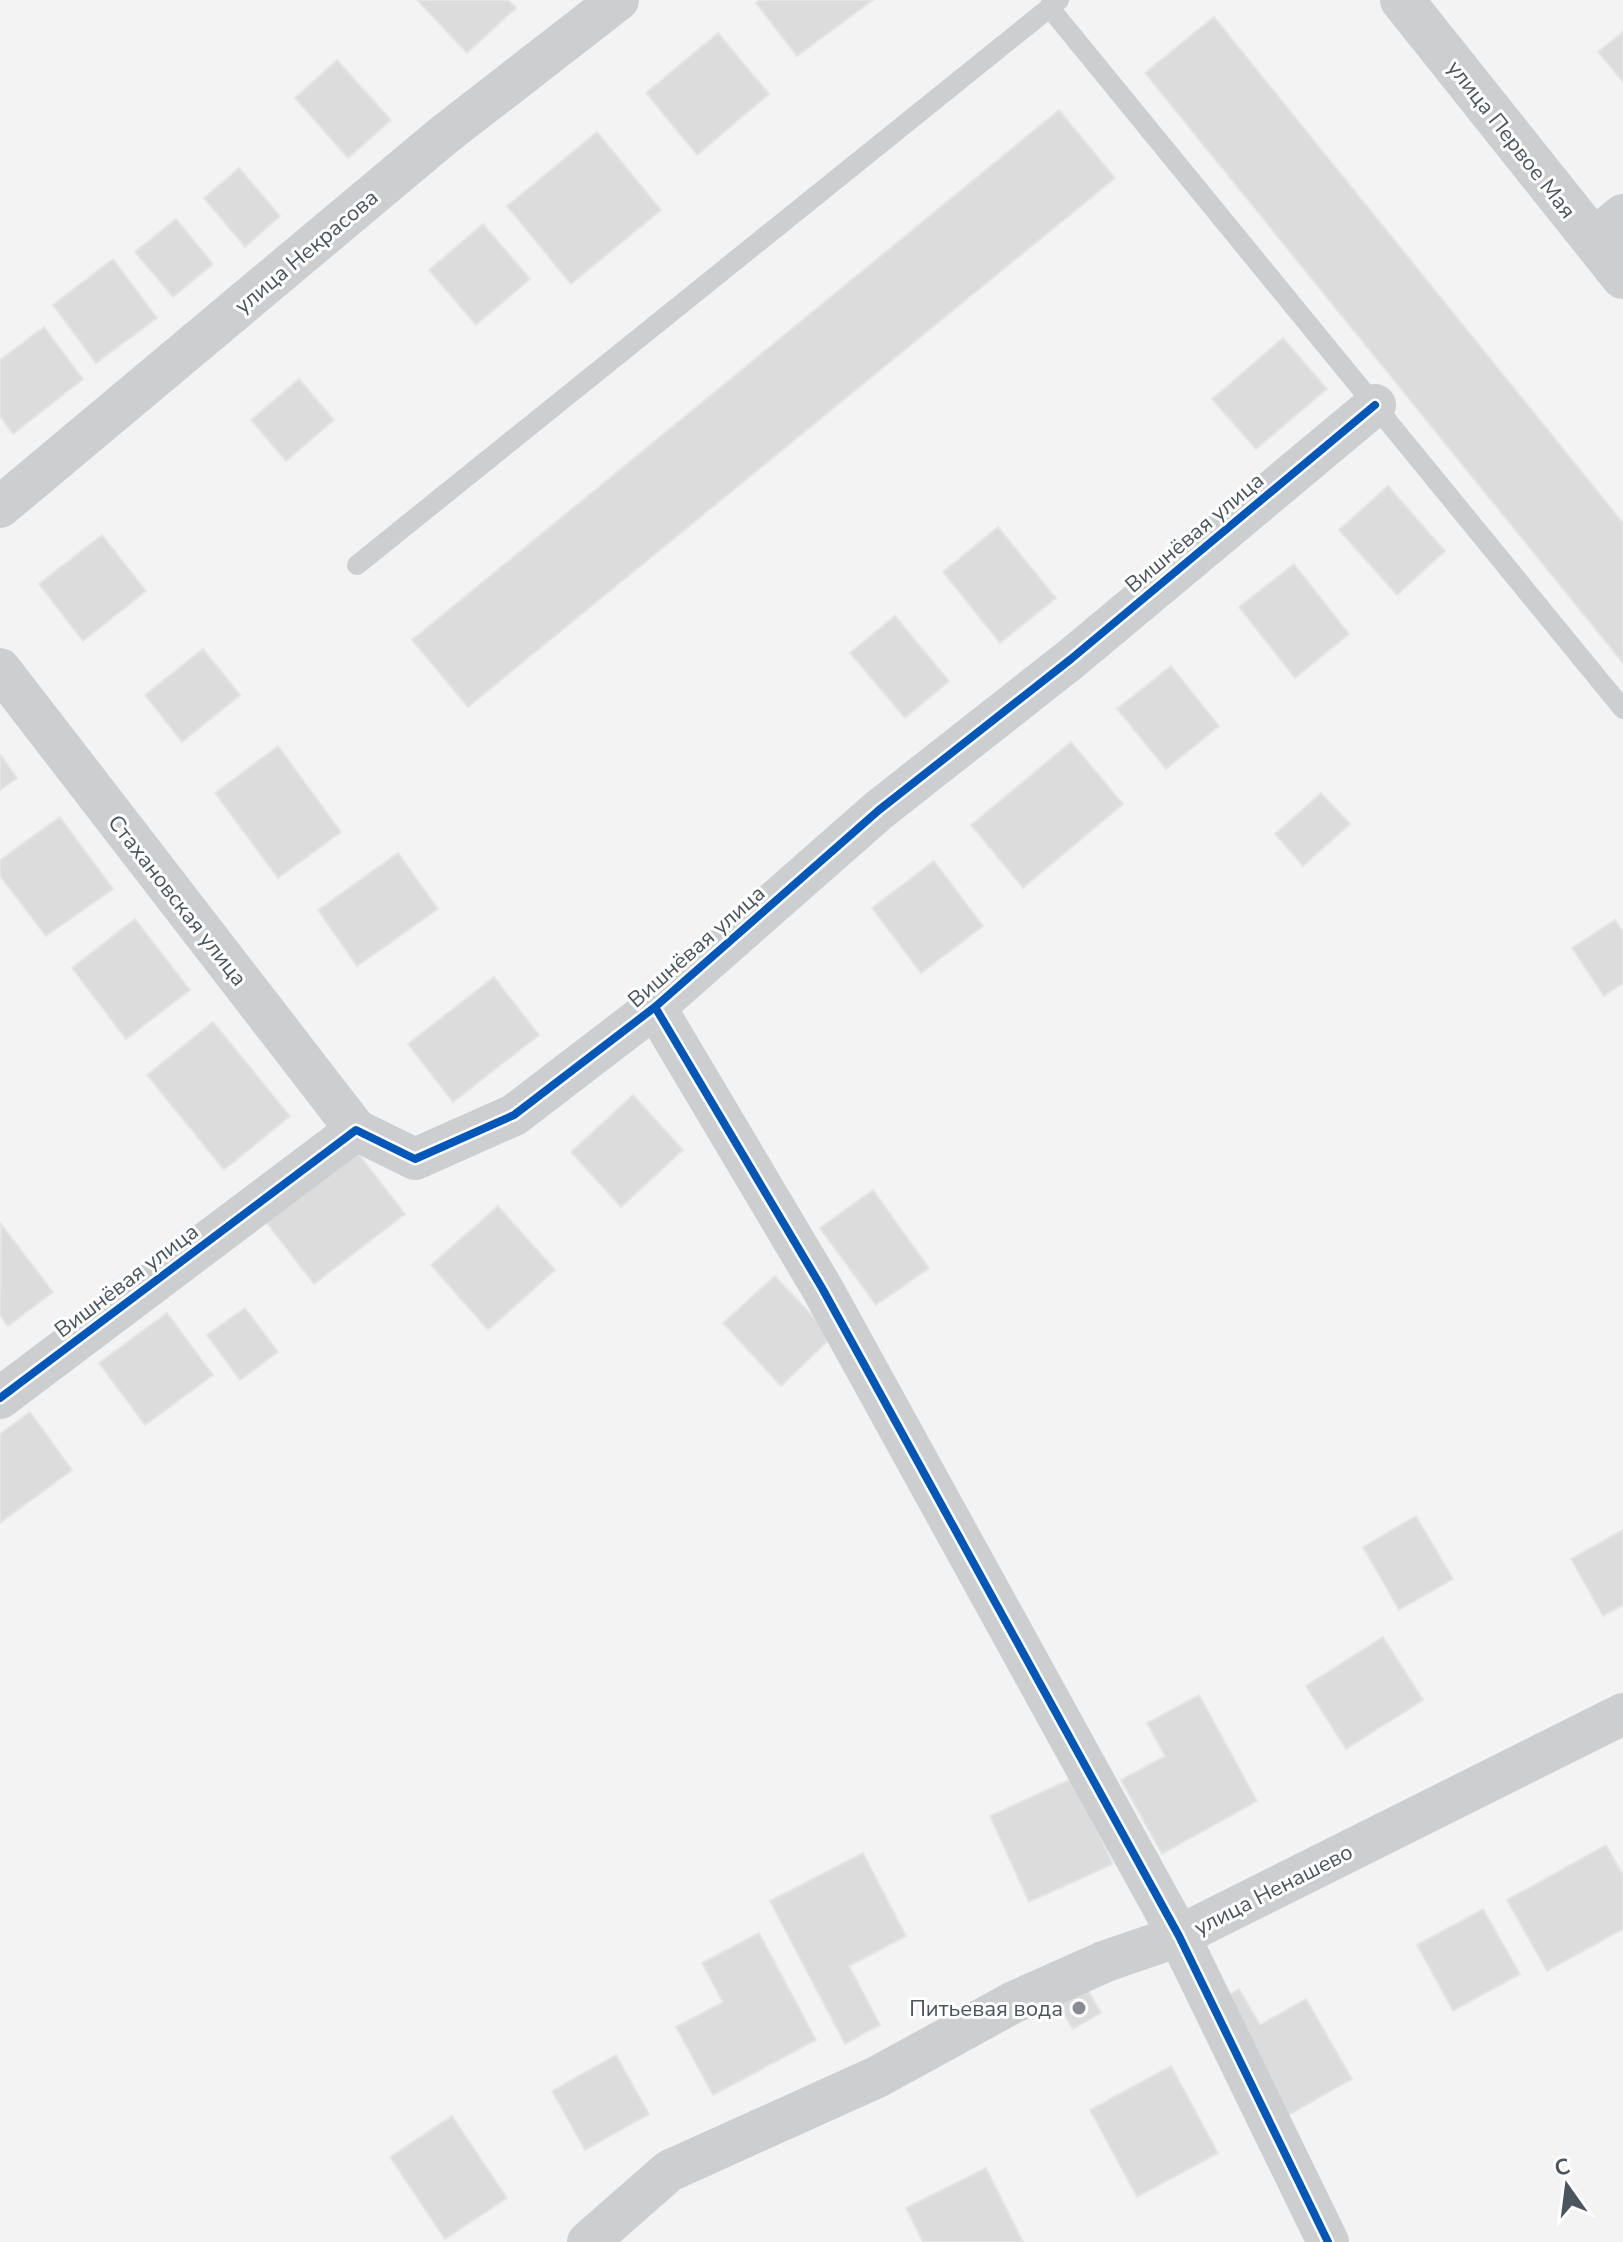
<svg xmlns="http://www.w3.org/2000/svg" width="1623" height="2242" font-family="'Nunito Sans',sans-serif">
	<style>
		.building { fill: #dcdcdd; stroke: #e4e5e5; stroke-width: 2 }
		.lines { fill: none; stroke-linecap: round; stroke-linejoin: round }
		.service { stroke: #cdced0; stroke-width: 20 }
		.minor { stroke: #cdced0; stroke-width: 42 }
		.tertiary { stroke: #cdced0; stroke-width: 44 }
		.cycleway-casing { stroke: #fff; stroke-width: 13 }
		.cycleway { stroke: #0057b8; stroke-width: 8 }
		.poi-dot { fill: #868c92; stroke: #fff; stroke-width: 3 }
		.labels { text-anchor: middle; stroke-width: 6; stroke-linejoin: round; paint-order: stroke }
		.street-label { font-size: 22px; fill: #4b555e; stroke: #fff }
		.poi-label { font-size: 22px; fill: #4b555e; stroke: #fff; text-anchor: end }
	</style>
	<rect width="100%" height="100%" fill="#f3f3f3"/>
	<path class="building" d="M417,0H508L516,8L467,53Z
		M760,0H873L797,56L756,3Z
		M1214,17L1623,523V663L1145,73Z
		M1623,32V82L1598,52Z
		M718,33L769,94L697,155L646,93Z
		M337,60L391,120L348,158L295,98Z
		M1059,110L1115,178L468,707L412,640Z
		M597,132L661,210L571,284L507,206Z
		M239,168L280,216L245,247L204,198Z
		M176,219L213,264L173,297L135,252Z
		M483,224L530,279L476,325L429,270Z
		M113,259L157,318L96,363L53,305Z
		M44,327L83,379L13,434L0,416V360Z
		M1283,338L1327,389L1256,449L1212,399Z
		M299,379L334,420L286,461L251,420Z
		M1388,486L1445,551L1397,595L1339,530Z
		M998,527L1056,598L1000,643L943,572Z
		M102,535L146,591L83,641L39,584Z
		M1294,564L1349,634L1295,678L1239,607Z
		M895,616L949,681L905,718L850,653Z
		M203,649L240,695L182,742L145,695Z
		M1171,666L1219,726L1166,769L1117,709Z
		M1071,742L1123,804L1023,888L971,825Z
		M278,746L341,832L278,878L215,793Z
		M0,754L17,778L0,790Z
		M1321,793L1350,824L1303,866L1275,834Z
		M60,817L113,889L46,936L0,876V860Z
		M398,853L438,909L357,966L318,910Z
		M934,861L983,926L921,973L872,908Z
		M135,919L190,990L126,1039L72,968Z
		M1615,920L1623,932V983L1604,996L1572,948Z
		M494,977L539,1035L453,1102L408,1044Z
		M213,1022L290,1116L224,1170L147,1075Z
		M633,1095L683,1150L621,1207L571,1152Z
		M357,1152L405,1214L314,1284L266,1222Z
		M873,1190L929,1268L876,1305L820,1228Z
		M498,1206L555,1270L488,1330L431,1265Z
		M1,1224L53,1292L8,1326L0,1315Z
		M775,1276L832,1337L781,1386L723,1323Z
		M245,1308L278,1352L240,1380L207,1335Z
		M167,1313L213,1375L145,1425L99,1363Z
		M30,1412L72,1470L0,1523V1434Z
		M1416,1516L1453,1579L1399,1610L1363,1547Z
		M1623,1530V1605L1603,1616L1571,1559Z
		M1383,1637L1423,1700L1346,1749L1306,1686Z
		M1199,1695L1257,1801L1162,1854L1121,1780L1165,1756L1147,1723Z
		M1073,1778L1113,1864L1029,1902L990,1816Z
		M1606,1845L1623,1875V1929L1547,1971L1507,1900Z
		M863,1853L906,1936L849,1966L880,2025L845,2044L770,1901Z
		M1483,1909L1520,1974L1453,2011L1417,1945Z
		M759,1933L816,2040L713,2095L676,2027L723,2002L702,1963Z
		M1086,1987L1101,2013L1073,2029L1057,2004Z
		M1239,1989L1260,2025L1306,1999L1352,2079L1276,2122L1210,2006Z
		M616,2055L649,2114L585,2150L552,2091Z
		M1171,2066L1218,2153L1137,2197L1090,2110Z
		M452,2116L507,2198L445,2239L390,2157Z
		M986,2168L1023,2242H923L906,2208Z"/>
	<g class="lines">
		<path class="service" d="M1049,7L1623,709
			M357,565L1059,0"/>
		<path class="minor" d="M1593,240L1623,215
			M0,507L444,135L618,0
			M0,669L356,1130
			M655,1007L822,1288L1179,1936L1328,2242
			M0,1398L356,1130L415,1159L514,1115L655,1007L879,810L1071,659L1375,405
			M588,2242L669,2171L877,2077L1014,2002L1106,1961L1179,1936L1623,1714"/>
		<path class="tertiary" d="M1402,0L1623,277"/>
		<defs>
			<path id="cycleway" d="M655,1007L822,1288L1179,1936L1328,2242
				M0,1398L356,1130L415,1159L514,1115L655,1007L879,810L1071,659L1375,405"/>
		</defs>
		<use href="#cycleway" class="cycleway-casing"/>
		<use href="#cycleway" class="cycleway"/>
	</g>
	<circle class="poi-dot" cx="1079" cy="2008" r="8"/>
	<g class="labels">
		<g class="street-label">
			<text transform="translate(1512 139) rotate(52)" y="8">улица Первое Мая</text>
			<text transform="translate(306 251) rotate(-40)" y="8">улица Некрасова</text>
			<text transform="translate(1194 532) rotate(-40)" y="8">Вишнёвая улица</text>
			<text transform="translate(178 900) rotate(52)" y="8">Стахановская улица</text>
			<text transform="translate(696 946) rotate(-41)" y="8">Вишнёвая улица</text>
			<text transform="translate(126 1280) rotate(-37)" y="8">Вишнёвая улица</text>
			<text transform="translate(1273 1889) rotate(-27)" y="8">улица Ненашево</text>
		</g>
		<g class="poi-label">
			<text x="1063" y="2016">Питьевая вода</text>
		</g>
	</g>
	<g transform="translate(1567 2186) rotate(346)" stroke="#ffffff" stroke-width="6" paint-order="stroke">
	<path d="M0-6L14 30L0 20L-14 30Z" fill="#4b555e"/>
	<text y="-12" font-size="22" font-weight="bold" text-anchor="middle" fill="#4b555e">С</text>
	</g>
</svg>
